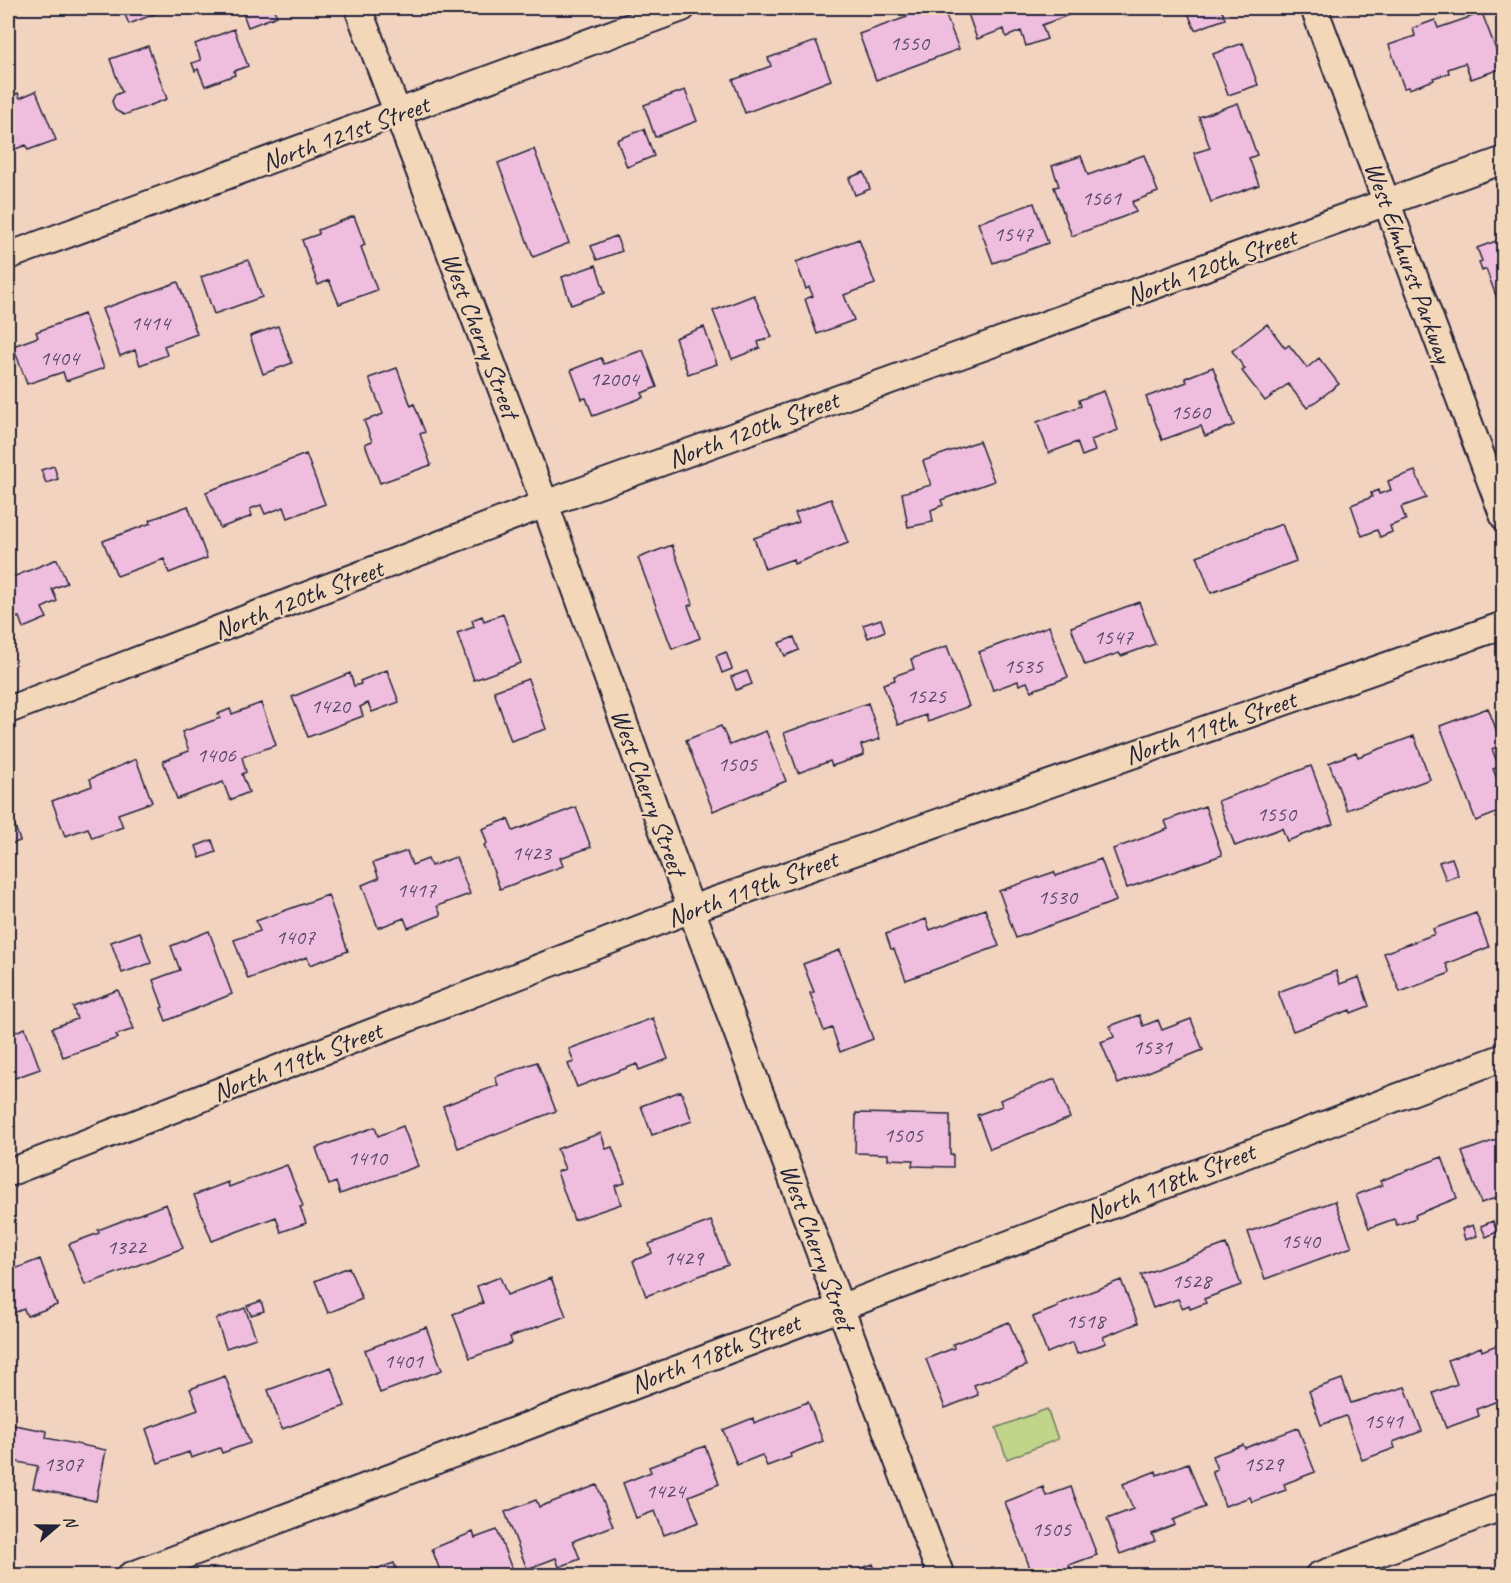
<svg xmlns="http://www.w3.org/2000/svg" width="1511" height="1583" font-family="Caveat,sans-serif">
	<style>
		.green { fill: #c0d48a; stroke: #717b62; stroke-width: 1.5 }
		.building { fill: #efbede; stroke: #22223b; stroke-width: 1.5 }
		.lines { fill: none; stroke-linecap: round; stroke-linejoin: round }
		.street-casing { stroke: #22223b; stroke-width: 30 }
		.street { stroke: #f2d8b9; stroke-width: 26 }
		.labels { text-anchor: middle; stroke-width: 5; stroke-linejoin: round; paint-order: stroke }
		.number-label { font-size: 22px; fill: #554964 }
		.street-label { font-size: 26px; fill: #22223b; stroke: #f2d8b9 }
	</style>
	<rect width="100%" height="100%" fill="#f1d3c0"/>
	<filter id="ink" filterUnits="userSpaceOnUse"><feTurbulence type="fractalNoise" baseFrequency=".0167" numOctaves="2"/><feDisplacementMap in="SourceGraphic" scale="12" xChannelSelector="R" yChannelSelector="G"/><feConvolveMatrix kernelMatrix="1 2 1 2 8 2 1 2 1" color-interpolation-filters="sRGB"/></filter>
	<g filter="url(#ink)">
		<path class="green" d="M1047,1409L1058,1439L1007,1459L996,1428Z"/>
		<path class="building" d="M122,8H155L157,13L129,24Z
			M241,8H273L277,16L248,27Z
			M921,8H943L959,49L876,80L859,34L907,17L906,13Z
			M966,8H1069L1071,14L1042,25L1047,39L1026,46L1021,31L1006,37L1004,29L977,39Z
			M1186,8H1221L1225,19L1195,30Z
			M1482,13L1503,68L1471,79L1465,63L1448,69L1449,73L1433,78L1434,80L1409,89V87L1404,88L1389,45L1415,36L1413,28L1435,20L1438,28Z
			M234,29L248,66L234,71L235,75L205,86L198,69L195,71L192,63L201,60L195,44Z
			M816,41L831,80L745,113L733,80L771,66L768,58Z
			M1243,43L1258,85L1228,95L1213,54Z
			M148,46L167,99L124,115L115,110L112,101L115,95L122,92L110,59Z
			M685,90L697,121L655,137L644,105Z
			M36,91L56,140L28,150L26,145L8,152V97L18,93L20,98Z
			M1238,103L1257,155L1249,158L1259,185L1211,202L1194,153L1210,148L1199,117Z
			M644,129L654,156L627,167L617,140Z
			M534,149L569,243L533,257L498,163Z
			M1144,155L1158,192L1132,202L1136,212L1072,236L1054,187L1059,186L1052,166L1081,156L1088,175Z
			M864,172L870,189L855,195L849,178Z
			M1034,203L1048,243L993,263L978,223Z
			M354,216L365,245L361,247L377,290L339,304L329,280L318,285L302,240L319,234L318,230Z
			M616,236L622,251L597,260L591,246Z
			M1504,238V317L1486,269L1482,271L1479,262L1482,261L1477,248Z
			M859,239L875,284L844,295L854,320L817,334L805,299L813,296L809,287L806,289L796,262Z
			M248,260L262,297L214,314L201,277Z
			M596,265L605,293L571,305L562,277Z
			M178,282L197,334L164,346L167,355L140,365L135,350L120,356L102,309Z
			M754,295L772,337L758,342L760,348L732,359L713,311Z
			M84,314L104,368L66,381L63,372L27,384L13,346L38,337L36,332Z
			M1267,324L1285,348L1289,345L1307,368L1319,358L1339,384L1307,408L1288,384L1265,401L1242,371L1245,369L1232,351Z
			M278,326L292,363L263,374L250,336Z
			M704,327L717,364L688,374L675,338Z
			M643,350L657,387L642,393L644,397L593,416L586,398L582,399L571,370L601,358L604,364Z
			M1213,367L1234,425L1205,436L1201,426L1162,440L1146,397L1187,382L1185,378Z
			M397,368L411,406L414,404L425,432L420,434L431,465L380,483L365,444L372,441L364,421L383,414L369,378Z
			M1104,391L1118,430L1091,440L1095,451L1082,456L1077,442L1049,453L1037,422L1081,406L1079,400Z
			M979,441L994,481L941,500L943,505L931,510L933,522L908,527L902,493L931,485L923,461Z
			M306,454L325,504L288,518L284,507L265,514L261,505L250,509L252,516L220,528L206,492Z
			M54,466L58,479L46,483L41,470Z
			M1415,471L1426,498L1401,507L1406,520L1390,526L1392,532L1380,537L1377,530L1362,536L1351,505L1372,497L1371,493L1378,490L1379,494L1391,490L1388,481Z
			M831,499L848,543L794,564L793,559L765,569L754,538L799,522L795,513Z
			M188,506L207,558L169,573L164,559L117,576L103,541L151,523L150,520Z
			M1282,524L1296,561L1211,593L1197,556Z
			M672,545L693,604L688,606L700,638L672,649L638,558Z
			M57,559L67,583L52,589L57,601L42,608L47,618L23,628L19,617L8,621L13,632L8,634V579Z
			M1139,602L1155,644L1121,656L1119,653L1085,665L1071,627Z
			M503,614L521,663L474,680L457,633L474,627L472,620L482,616L484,621Z
			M881,619L885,631L868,638L863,625Z
			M1049,626L1068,677L1031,691L1027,682L1019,685L1018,681L993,690L979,652Z
			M794,637L799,650L785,656L779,643Z
			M947,646L969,706L928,722L926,715L898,725L883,684L895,680L894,676L914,669L911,659Z
			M726,652L732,669L722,673L716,656Z
			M387,670L399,702L372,712L368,703L360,707L363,716L308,737L292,697L350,673L354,686L361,684L360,681Z
			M747,671L752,684L736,690L731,677Z
			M528,679L546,729L511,741L494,691Z
			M261,703L276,745L242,757L246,772L242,774L249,792L230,800L223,782L177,799L163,761L189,751L182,732L220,718L218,714L230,709L232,714Z
			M868,703L880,739L861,745L864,755L832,766L830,761L798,773L784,733Z
			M1488,708L1502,745L1492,749L1499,767L1493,769L1504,796V810L1476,821L1440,726Z
			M721,726L730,745L766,731L786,781L713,811L686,740Z
			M1414,736L1430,779L1347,810L1329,763L1356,752L1358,757Z
			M136,759L152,802L118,814L123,827L92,838L88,828L65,836L52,801L92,786L90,779Z
			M1311,766L1333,824L1287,841L1282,828L1235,846L1218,801Z
			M8,805L20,841L8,845Z
			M1205,806L1222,855L1127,888L1113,849L1168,829L1165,821Z
			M576,807L591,847L560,858L563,866L500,889L484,845L487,843L482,829L508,819L513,831Z
			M212,840L216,852L200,858L196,846Z
			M407,851L412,865L428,859L431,866L456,857L470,894L437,906L441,915L408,928L404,918L378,928L362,885L379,878L373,863Z
			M1452,858L1458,875L1446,880L1439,862Z
			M1101,859L1116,901L1016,938L999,891L1054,872L1056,876Z
			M328,895L348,951L310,965L307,957L248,979L234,940L260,931L256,921Z
			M985,909L999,946L906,980L894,949H891L886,934L926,919L930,930Z
			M1476,913L1489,947L1446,964L1450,973L1400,992L1384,953L1435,934L1433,929Z
			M209,931L232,994L166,1021L161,1008L163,1007L153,980L180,970L171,946Z
			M140,932L151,963L122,973L111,942Z
			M840,950L873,1039L840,1052L832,1028L824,1031L810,993L814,992L803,964Z
			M1336,971L1340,984L1359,977L1369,1006L1351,1013L1350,1010L1293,1031L1278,992Z
			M118,990L134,1029L116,1035L118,1038L63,1057L52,1028L77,1019L73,1007Z
			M1139,1015L1143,1026L1158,1020L1162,1030L1191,1019L1203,1050L1118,1084L1101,1042L1114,1037L1110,1026Z
			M653,1018L668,1059L639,1070L637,1064L577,1087L568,1064L574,1062L569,1049Z
			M25,1028L40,1069L12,1079L13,1081L8,1083V1035Z
			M537,1062L556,1111L458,1148L443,1106L498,1085L495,1077Z
			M1055,1079L1070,1118L990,1149L977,1115L1002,1106L1000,1100Z
			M681,1091L692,1121L652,1135L641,1106Z
			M856,1113L950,1115V1154H953V1167L912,1166L913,1160L888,1159V1154L855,1153Z
			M403,1126L418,1166L340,1194L336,1182L329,1185L316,1148L375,1127L378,1136Z
			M601,1133L606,1149L612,1147L625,1183L615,1186L621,1204L574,1220L557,1172L565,1169L557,1149Z
			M1504,1137V1195L1481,1203L1462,1152Z
			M1442,1157L1457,1198L1415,1215L1416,1218L1397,1225L1394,1219L1369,1228L1356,1195L1382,1185L1380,1181Z
			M287,1165L303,1206L300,1207L306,1223L281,1232L276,1217L212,1241L194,1195L228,1182L229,1187Z
			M1335,1201L1352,1247L1265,1279L1248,1232Z
			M166,1204L183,1248L85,1285L69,1244L99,1233L98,1230Z
			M711,1221L728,1265L646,1296L633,1261L652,1253L649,1244Z
			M1493,1221L1497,1232L1486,1237L1481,1226Z
			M1473,1225L1477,1236L1465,1240L1462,1229Z
			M1226,1244L1241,1285L1204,1299L1206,1303L1190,1309L1189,1305L1182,1308L1178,1299L1153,1308L1141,1275Z
			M40,1259L57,1305L27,1316L24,1309L8,1315V1265L10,1264L12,1270Z
			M349,1267L362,1299L328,1313L315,1281Z
			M500,1277L507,1295L551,1278L566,1316L510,1337L512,1343L470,1358L453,1314L483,1303L477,1286Z
			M1121,1280L1138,1323L1103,1337L1106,1343L1077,1354L1073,1342L1047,1353L1033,1317L1058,1307L1057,1305Z
			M261,1301L264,1311L251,1315L247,1306Z
			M245,1308L256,1338L226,1348L216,1319Z
			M1009,1322L1026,1366L974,1385L978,1395L945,1408L926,1359L954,1348L953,1344Z
			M426,1327L442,1370L380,1393L365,1350Z
			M1504,1342V1393L1498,1395L1500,1400L1477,1409L1479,1416L1446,1428L1433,1393L1457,1384L1448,1360L1481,1347L1482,1351Z
			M331,1367L345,1406L282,1429L268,1390Z
			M225,1376L250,1443L222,1453L220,1448L191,1458L189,1452L158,1463L146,1429L198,1410L190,1389Z
			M1342,1379L1351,1403L1405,1387L1422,1431L1393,1442L1395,1448L1362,1460L1346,1416L1321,1425L1309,1391Z
			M808,1402L823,1441L790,1454L791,1457L767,1466L762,1455L737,1465L723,1430L753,1418L754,1423Z
			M14,1425L47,1431L46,1438L106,1450L96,1501L33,1488L38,1466L8,1460Z
			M1298,1428L1315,1472L1284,1484L1286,1490L1252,1502L1250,1497L1225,1506L1212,1471L1217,1469L1212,1456L1243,1445L1245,1448Z
			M705,1446L719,1484L689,1496L699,1522L664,1535L655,1511L636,1518L623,1483L651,1472L649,1467Z
			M1188,1463L1205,1507L1173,1520L1175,1525L1152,1534L1155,1541L1120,1554L1107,1519L1133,1509L1123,1484L1156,1471L1157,1475Z
			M597,1485L613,1526L573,1541L580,1559L559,1567L556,1558L527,1569L505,1512L536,1500L539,1507Z
			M1043,1487L1046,1496L1071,1487L1097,1555L1069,1565L1072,1571L1061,1576H1033L1005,1502Z
			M497,1530L513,1572L503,1576H442L432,1549L473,1532L475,1538Z
			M394,1563L398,1576H356Z
			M873,1564L878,1576H842Z"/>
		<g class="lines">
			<defs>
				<path id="street" d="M358,8L545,504L691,909L941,1576
					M1314,8L1504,517
					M8,256L682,8
					M8,710L545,504L1504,160
					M8,1173L691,909L1504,625
					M130,1576L1504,1057
					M1318,1576L1504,1506"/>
			</defs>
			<use href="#street" class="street-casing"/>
			<use href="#street" class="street"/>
		</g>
	</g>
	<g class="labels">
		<g class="number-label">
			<text x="909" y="50">1550</text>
			<text x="1101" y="205">1561</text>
			<text x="1013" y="241">1547</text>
			<text x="150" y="330">1414</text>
			<text x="59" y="365">1404</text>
			<text x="614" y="386">12004</text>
			<text x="1190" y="419">1560</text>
			<text x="1113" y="644">1547</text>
			<text x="1023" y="673">1535</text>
			<text x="926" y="703">1525</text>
			<text x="330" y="713">1420</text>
			<text x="216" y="762">1406</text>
			<text x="737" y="771">1505</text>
			<text x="1276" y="821">1550</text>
			<text x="531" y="860">1423</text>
			<text x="416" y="897">1417</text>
			<text x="1057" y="904">1530</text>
			<text x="295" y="944">1407</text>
			<text x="1152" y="1054">1531</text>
			<text x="903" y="1142">1505</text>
			<text x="367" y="1165">1410</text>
			<text x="1300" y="1248">1540</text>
			<text x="126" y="1254">1322</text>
			<text x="683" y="1265">1429</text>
			<text x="1191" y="1288">1528</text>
			<text x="1085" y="1328">1518</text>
			<text x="403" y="1368">1401</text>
			<text x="1383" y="1428">1541</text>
			<text x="63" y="1471">1307</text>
			<text x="1263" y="1471">1529</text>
			<text x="665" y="1498">1424</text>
			<text x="1051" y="1536">1505</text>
		</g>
		<g class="street-label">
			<text transform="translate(345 133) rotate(-20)" y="9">North 121st Street</text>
			<text transform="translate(1409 262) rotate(70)" y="9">West Elmhurst Parkway</text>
			<text transform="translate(1211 266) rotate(-20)" y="9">North 120th Street</text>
			<text transform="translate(481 335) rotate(69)" y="9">West Cherry Street</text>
			<text transform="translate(753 429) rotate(-20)" y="9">North 120th Street</text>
			<text transform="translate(298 599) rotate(-21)" y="9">North 120th Street</text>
			<text transform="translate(1210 727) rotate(-19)" y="9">North 119th Street</text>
			<text transform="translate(649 792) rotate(70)" y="9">West Cherry Street</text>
			<text transform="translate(752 888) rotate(-20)" y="9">North 119th Street</text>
			<text transform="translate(297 1061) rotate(-21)" y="9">North 119th Street</text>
			<text transform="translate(1170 1182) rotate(-21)" y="9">North 118th Street</text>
			<text transform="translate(818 1247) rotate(70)" y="9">West Cherry Street</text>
			<text transform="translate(715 1353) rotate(-21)" y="9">North 118th Street</text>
		</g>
	</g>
	<rect width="1511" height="1583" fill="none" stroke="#f2d8b9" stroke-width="30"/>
	<rect x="15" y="15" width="1481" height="1553" fill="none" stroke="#22223b" stroke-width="2" filter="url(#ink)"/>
	<g transform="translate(57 1526) rotate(70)" stroke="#f2d8b9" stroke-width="4.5" paint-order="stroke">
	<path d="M0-4.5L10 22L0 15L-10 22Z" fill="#22223b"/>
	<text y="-9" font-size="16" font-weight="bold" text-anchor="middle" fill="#22223b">N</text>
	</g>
</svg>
